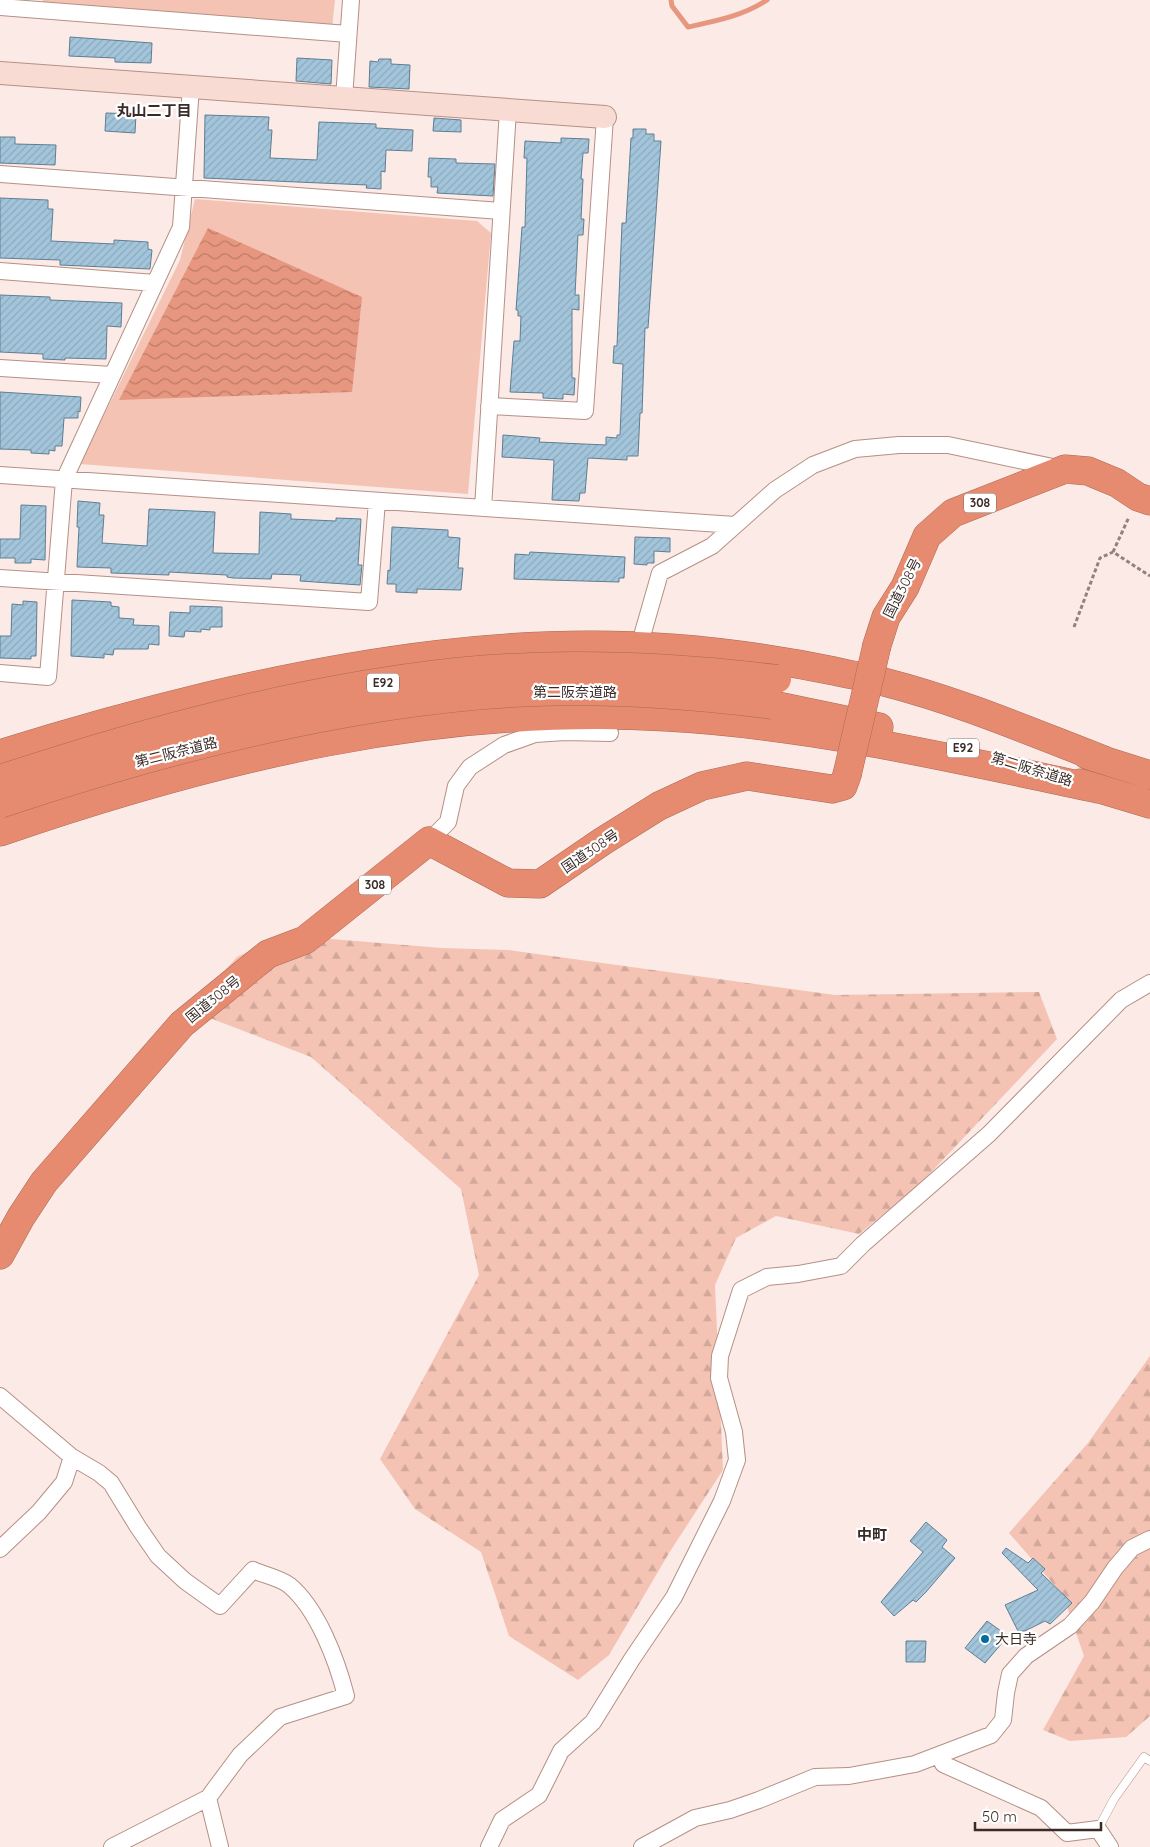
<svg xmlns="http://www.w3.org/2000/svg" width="1150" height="1847" font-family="Quicksand,'Noto Sans JP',sans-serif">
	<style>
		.forest { fill: url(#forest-firs) }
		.green { fill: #f4c3b4 }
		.water { fill: url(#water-waves) }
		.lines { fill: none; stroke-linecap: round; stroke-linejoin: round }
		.stream { stroke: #e7977f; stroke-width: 5 }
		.building { fill: url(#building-hatch); stroke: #5e7e92 }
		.lane-casing { stroke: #b59085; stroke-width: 9 }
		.street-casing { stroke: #b59085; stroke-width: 18 }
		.secondary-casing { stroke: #b59085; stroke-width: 24 }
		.highway-casing { stroke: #aa6956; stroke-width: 29 }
		.path { stroke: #92827e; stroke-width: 3; stroke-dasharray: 4 2.5; stroke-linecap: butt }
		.lane { stroke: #fff; stroke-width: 8 }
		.street { stroke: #fff; stroke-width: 16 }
		.secondary { stroke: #f8dcd4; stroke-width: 22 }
		.highway { stroke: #e78b70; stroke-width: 28 }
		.highway-bridge-casing { stroke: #aa6956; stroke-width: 29; stroke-linecap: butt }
		.highway-bridge { stroke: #e78b70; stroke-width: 28 }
		.poi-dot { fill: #046c99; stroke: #fff; stroke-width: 2 }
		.labels { text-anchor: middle; stroke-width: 4.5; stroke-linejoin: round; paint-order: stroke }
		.shield { fill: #fff; stroke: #756b68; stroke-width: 1 }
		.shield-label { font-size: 12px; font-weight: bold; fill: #3a2b27 }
		.street-label { font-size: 14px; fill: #3a2b27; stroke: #fff }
		.poi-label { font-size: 14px; fill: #3a2b27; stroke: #fff; text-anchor: start }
		.neighbourhood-label { font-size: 15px; font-weight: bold; fill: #3a2b27; stroke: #fff }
	</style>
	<defs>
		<pattern id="forest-firs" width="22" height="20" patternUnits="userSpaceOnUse" patternTransform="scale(1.25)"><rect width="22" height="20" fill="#f4c3b4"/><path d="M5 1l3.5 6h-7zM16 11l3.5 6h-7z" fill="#d2a89b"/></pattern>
		<pattern id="water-waves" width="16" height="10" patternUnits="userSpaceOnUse" patternTransform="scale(1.25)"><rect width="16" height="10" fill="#e7977f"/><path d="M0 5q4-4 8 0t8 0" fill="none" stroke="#bc7b68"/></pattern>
		<pattern id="building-hatch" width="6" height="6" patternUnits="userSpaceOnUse" patternTransform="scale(1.25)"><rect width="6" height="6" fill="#a3c5db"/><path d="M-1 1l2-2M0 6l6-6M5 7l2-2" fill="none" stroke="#8da9bc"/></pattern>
	</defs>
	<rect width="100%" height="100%" fill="#fbeae6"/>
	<path class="forest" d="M282,935L442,948L508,950L835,995L1039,992L1057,1039L919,1185L859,1234L776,1216L736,1238L715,1285L723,1470L669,1553L609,1655L578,1680L509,1636L481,1552L415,1509L380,1459L479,1275L461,1189L311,1057L189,1010L237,957Z
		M1150,1356V1716L1126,1737L1070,1741L1043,1730L1084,1656L1063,1595L1009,1533L1088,1443Z"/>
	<path class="green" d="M43,0H335L332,28L42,5Z
		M195,199L477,221L491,233L468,494L80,464L180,260Z"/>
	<path class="water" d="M208,228L362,297L352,392L119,400Z"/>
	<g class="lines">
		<path class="stream" d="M671,0L672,6L688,27C716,21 743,16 767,0"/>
	</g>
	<path class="building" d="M70,37L152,43L151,63L115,62V58L69,56Z
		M297,58L332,60L331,84L296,81Z
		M379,59H391V64L410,65L409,89L369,87L370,61L378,62Z
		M106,113L136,114L135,133L105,131Z
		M205,115L269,117L268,130H272L270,158L317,160L319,122L376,124V128L413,130L412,151L386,150L385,172L381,171V189L366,188L367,185L204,178Z
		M434,118L461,120V132L433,131Z
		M633,129H646V134H654V141H661L648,328H645L642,413H640L638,456H627V460L588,458L585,493H580L579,501L552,500L554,460L502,457L503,435L540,438L539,442L606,445V437L617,438V435H620L623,364L613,363L614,346H617L622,223H626L631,138H633Z
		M0,137H15V144L56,145L55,165L0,163Z
		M561,138L589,139L588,153H583L581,179H583L581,219H584L583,235H578L575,295H579V310L572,309V378H575L574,395L563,394V399L543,398V393L510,392L514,341H520L521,316H518V310H516L522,227H525L527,158H524L525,141L561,143Z
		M429,158L456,159V163L495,164L493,196L437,193L438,187H431V177H428Z
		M0,198L48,200V209H53L51,241L114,244V240L148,242V249L152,250L150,269L60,265V260L0,258Z
		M0,295L50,297V300L122,303L121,327L107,326L106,359L65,358V360L43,359V354L0,352Z
		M0,392L81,397L80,412L78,411V418H64L62,446H55V451L49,450V454L31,453V450L0,449Z
		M78,501L100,503L99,515H104L102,543L147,546L149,509L215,512L213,553L259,554L260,512L291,514V519L336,521V518L361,519L358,565H362L360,585L300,581L301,575L272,574L271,579L233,578L227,577V575L169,572V575L111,573V568L77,567L79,527H77Z
		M21,505L46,506L45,560L31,559V563H15V558H0V539H20Z
		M392,527L448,530V537L460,538L458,568H463L461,590L417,589V593L396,592V584H387L388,570L390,571Z
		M635,537L670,538V552L654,551V563H647V565L634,564Z
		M530,552L625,557L624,578H619V582L514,579L515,554L529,555Z
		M72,600L111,602V606L119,607V618L134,619L133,625L159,626V645L149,644L148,649H114L113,655L104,654V658L71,656Z
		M23,601L37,602L36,656H31V659L0,658V636H11L12,604L23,605Z
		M190,606L222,607V627H210V630L201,629V632L185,631L184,637L169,636L170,612L190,613Z
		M926,1522L947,1540L942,1547L955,1558L926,1592L916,1602L913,1600L894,1616L881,1602L923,1552L910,1541Z
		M1006,1548L1028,1563L1033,1558L1045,1569L1041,1573L1072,1603L1050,1624L1045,1621L1025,1631H1018L1005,1605L1038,1590L1002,1553Z
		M987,1621L1008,1636L985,1663L965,1648Z
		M906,1641H926L925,1662H906Z"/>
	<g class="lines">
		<defs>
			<path id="lane" d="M1098,1829L1114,1799L1144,1757L1150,1761"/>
			<path id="street" d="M0,7L348,34
				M344,98L351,0
				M0,174L501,211
				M0,271L155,283
				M0,368L112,375
				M489,406L585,411L605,117
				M0,475L735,525
				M483,508L508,110
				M0,578L369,602L377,501
				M642,636L660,573L712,546L775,490L813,465L855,449L899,445H948L1062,469
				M0,673L48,677L64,480L181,227L191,87
				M429,841L448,822L456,786L470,767L504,745L535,734L565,732L610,733
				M0,1396L72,1457L99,1473L111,1483L138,1527L158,1556L185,1581L220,1606L253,1570C264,1575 280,1578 289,1585C318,1609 337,1661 346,1696L280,1717L240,1755L208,1798L220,1847
				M0,1549L39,1512L64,1482L72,1457
				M943,1764L1041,1808L1067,1833L1098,1829L1110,1847
				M112,1847L208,1798
				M489,1847L502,1820L539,1795L561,1751L593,1722L632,1659L674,1597L722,1501L737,1460L734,1432L719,1378L720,1356L741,1290L767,1277L798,1274L841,1266L863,1244L989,1134L1121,1000L1150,983
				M642,1847L695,1818L730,1810L759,1800L815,1777L849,1776L915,1764L991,1735L1003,1720L1006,1693L1010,1674L1026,1656L1070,1626L1092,1602L1115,1568L1132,1548L1150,1539"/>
			<path id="secondary" d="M0,73L605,117"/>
			<path id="highway" d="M877,645L886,617L905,587L927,536L953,513L1065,469L1088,471L1117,483L1138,497L1150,501
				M773,705L879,727
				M0,754C69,732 138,713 208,696C359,661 516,636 671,648C726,652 780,660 834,671C850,675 867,677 884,682C959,701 1031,732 1104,760
				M1087,755L1150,775
				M1080,783L1150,804
				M0,832C215,758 437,704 666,717C812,725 955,759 1098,789
				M0,1255L21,1217L44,1182L182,1024L268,954L305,940L429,841L508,883L540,884L603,841L659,806L702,786L747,776L832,789L843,786L847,775"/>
		</defs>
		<use href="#lane" class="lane-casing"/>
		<use href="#street" class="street-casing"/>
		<use href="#secondary" class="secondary-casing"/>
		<use href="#highway" class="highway-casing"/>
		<path class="path" d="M1113,552L1129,517
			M1074,627L1100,558L1113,552L1150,576"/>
		<use href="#lane" class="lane"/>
		<use href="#street" class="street"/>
		<use href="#secondary" class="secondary"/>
		<use href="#highway" class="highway"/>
		<defs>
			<path id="highway-bridge" d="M847,775L877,645
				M0,779C148,730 301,689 456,672C563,661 671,666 777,679
				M0,804C162,750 341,703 512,693C599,688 686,694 773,705"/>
		</defs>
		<use href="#highway-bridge" class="highway-bridge-casing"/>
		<use href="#highway-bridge" class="highway-bridge"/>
	</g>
	<circle class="poi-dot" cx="985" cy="1639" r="5"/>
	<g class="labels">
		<g class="shield">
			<rect x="964" y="493.5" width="32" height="19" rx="4"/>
			<rect x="367" y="673.5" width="32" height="19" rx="4"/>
			<rect x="947" y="738.5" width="32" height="19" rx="4"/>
			<rect x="359" y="875.5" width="32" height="19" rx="4"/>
		</g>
		<g class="shield-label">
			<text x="980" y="507">308</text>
			<text x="383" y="687">E92</text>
			<text x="963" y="752">E92</text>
			<text x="375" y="889">308</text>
		</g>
		<g class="street-label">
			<text transform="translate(902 588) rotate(-63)" y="5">国道308号</text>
			<text x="575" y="697">第二阪奈道路</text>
			<text transform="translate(176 752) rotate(-14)" y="5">第二阪奈道路</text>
			<text transform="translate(1032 769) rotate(17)" y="5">第二阪奈道路</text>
			<text transform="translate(590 851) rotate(-34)" y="5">国道308号</text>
			<text transform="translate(213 999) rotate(-39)" y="5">国道308号</text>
		</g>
		<g class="poi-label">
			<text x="995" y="1644">大日寺</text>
		</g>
		<g class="neighbourhood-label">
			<text x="154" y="116">丸山二丁目</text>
			<text x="872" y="1540">中町</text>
		</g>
	</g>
	<path d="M975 1822v8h126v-8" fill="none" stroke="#3a2b27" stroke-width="2.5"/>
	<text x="982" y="1822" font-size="15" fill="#3a2b27" stroke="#ffffff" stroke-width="4" paint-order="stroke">50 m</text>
</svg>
